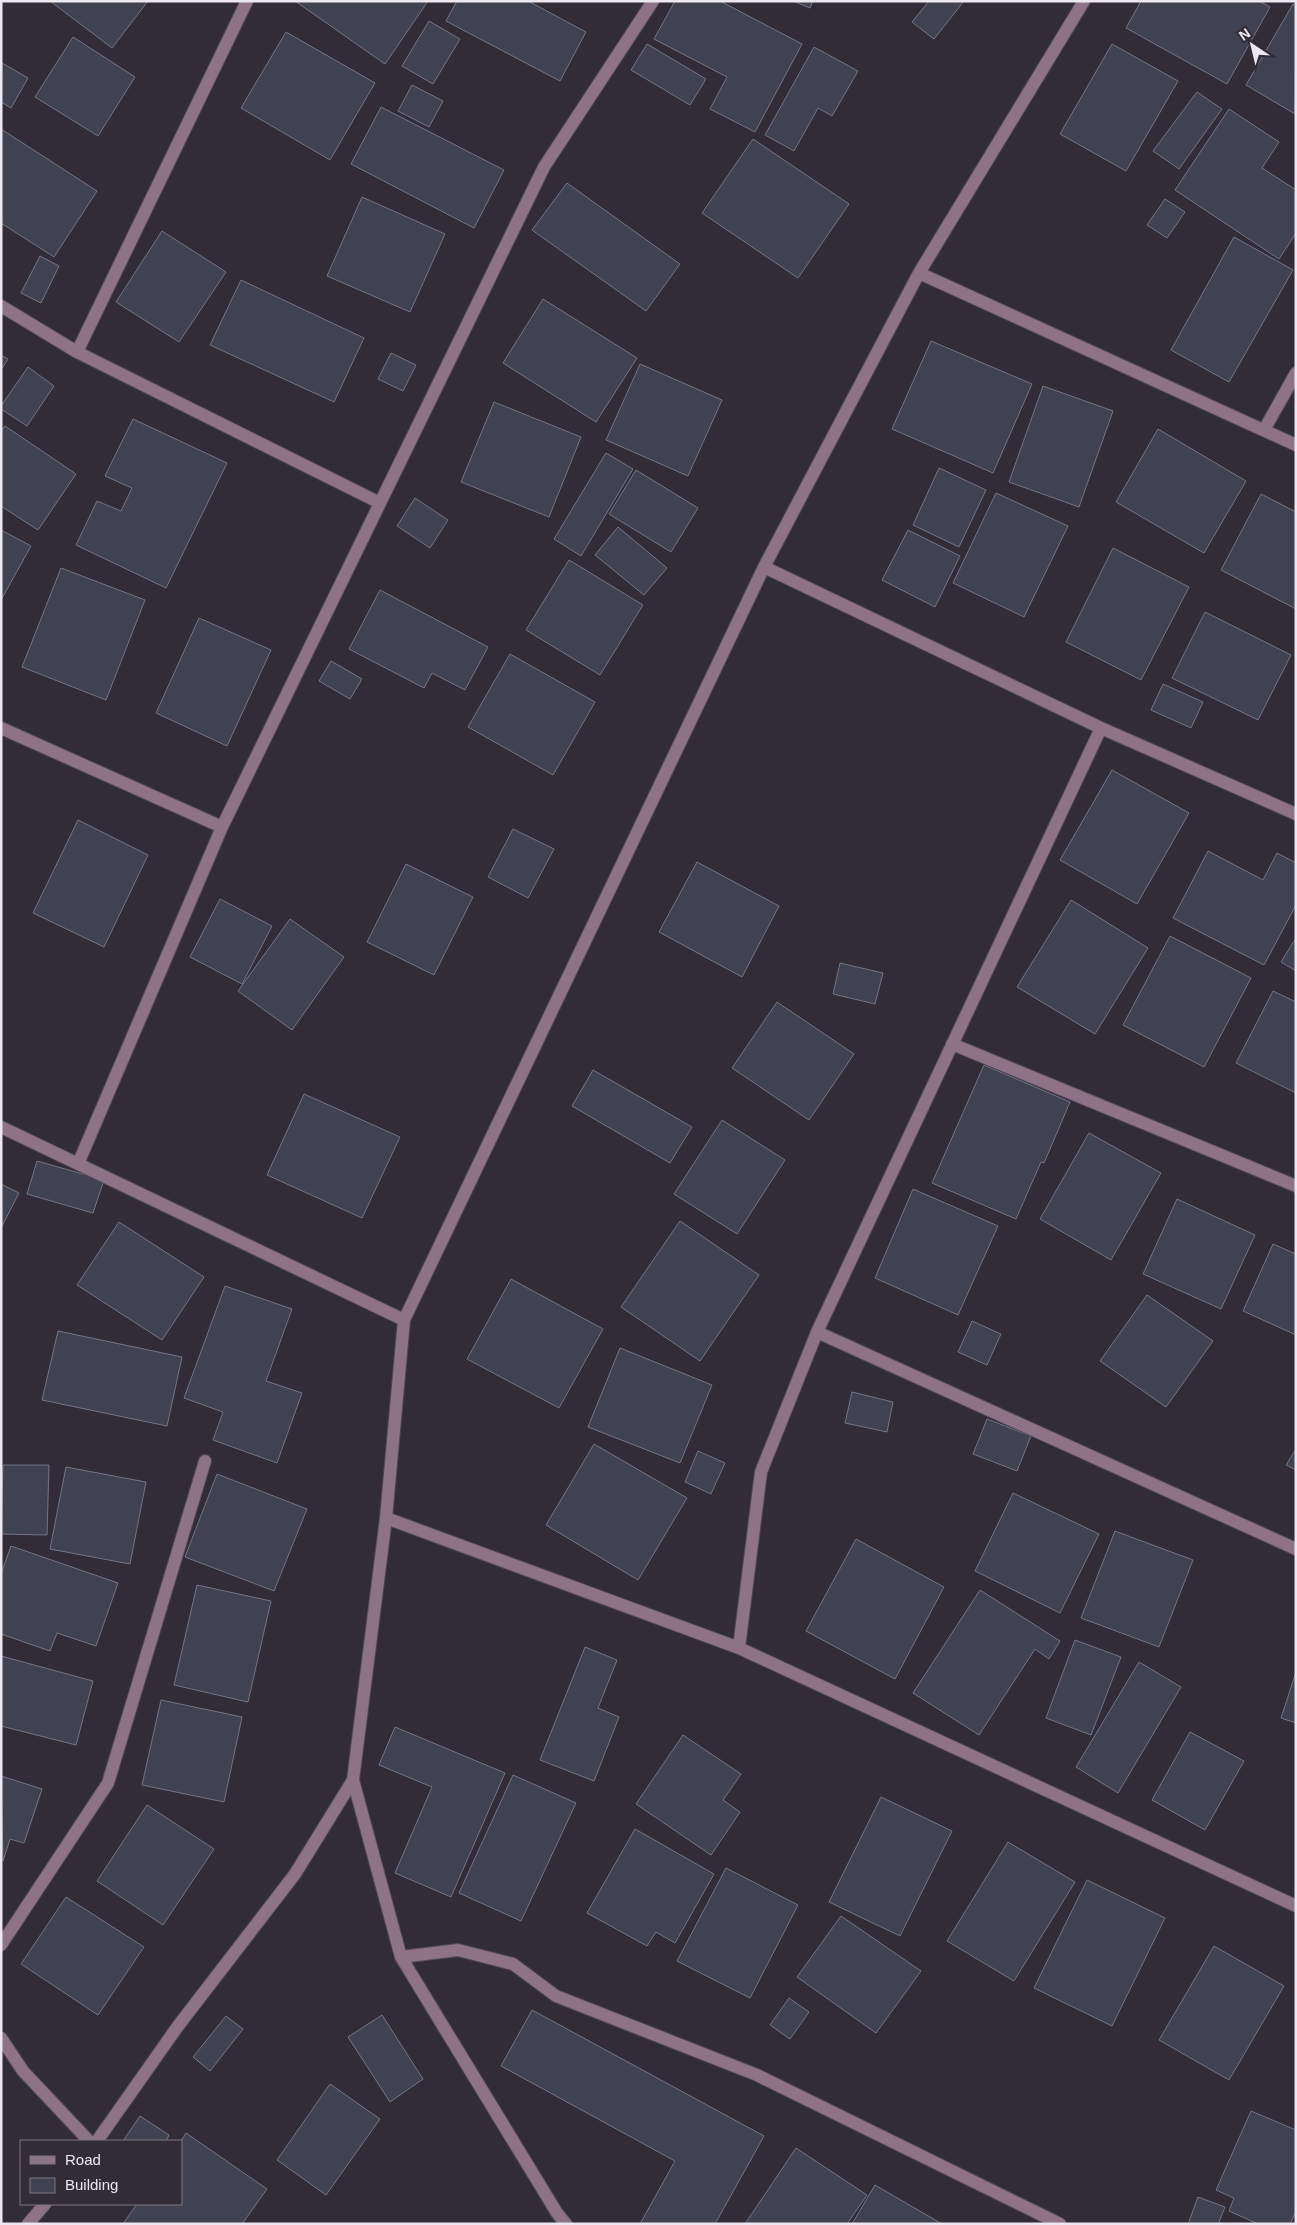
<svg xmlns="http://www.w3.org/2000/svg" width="1297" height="2225" font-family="Arial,sans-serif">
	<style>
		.building { fill: #414251; stroke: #747586 }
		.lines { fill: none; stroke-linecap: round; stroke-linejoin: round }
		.minor-casing { stroke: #504955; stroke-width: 14 }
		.minor { stroke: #8e7287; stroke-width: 12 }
	</style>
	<rect width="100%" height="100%" fill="#322b38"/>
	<path class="building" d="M50,1H148L112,48Z
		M295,1H428L385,64Z
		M457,1H528L586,32L560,81L446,21Z
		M675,1H720L802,44L755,132L710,109L727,77L654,39Z
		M793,1H813L810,8Z
		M929,1H964L934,39L912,22Z
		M1141,1H1259L1270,7L1227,84L1126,28Z
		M1293,4L1296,6L1295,114L1246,85Z
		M429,21L460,39L433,84L402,66Z
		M286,32L375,83L330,160L241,108Z
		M73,37L135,77L98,136L35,97Z
		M647,44L706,79L690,105L631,70Z
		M1112,44L1178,81L1126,171L1060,134Z
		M814,47L858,71L832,116L818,108L794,151L765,135Z
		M2,63L28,78L11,108L1,102Z
		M412,85L443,101L429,127L398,111Z
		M1197,92L1222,109L1179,169L1153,151Z
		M381,107L504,170L474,228L351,164Z
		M1229,109L1279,142L1262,168L1296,190V233L1279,259L1175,190Z
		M1,129L97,191L54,257L1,223Z
		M753,139L849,204L798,278L702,213Z
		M567,183L680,264L646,311L532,230Z
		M362,197L445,234L410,312L327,276Z
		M1165,199L1185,212L1167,238L1147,225Z
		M162,231L226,272L179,342L116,302Z
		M1234,237L1293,270L1229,382L1171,350Z
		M40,256L59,266L41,303L21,293Z
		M241,280L364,338L334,402L210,345Z
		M543,299L637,358L596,422L503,363Z
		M931,341L1032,384L993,473L892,429Z
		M391,353L416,365L403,391L378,379Z
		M1,355L8,359L1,370Z
		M640,364L722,400L688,476L606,440Z
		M28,367L54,386L27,426L1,409V406Z
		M1043,386L1113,411L1079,507L1009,482Z
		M494,402L581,437L549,517L461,482Z
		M133,419L227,463L166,588L76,545L97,501L121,511L132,488L105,476Z
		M5,426L76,474L38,530L1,506V431Z
		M1158,429L1246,481L1204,553L1116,502Z
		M606,453L633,469L581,556L554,539Z
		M939,468L986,490L959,547L913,525Z
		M636,470L698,508L671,552L609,514Z
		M996,493L1068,526L1024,617L953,583Z
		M1261,494L1296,512V609L1221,570Z
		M415,498L448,520L430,548L397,526Z
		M618,527L667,568L644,595L595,555Z
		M1,530L31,546L1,600Z
		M908,530L960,556L935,607L882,580Z
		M1113,548L1189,587L1141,680L1066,642Z
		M569,560L643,605L600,675L526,630Z
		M61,568L145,600L106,700L22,667Z
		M380,590L488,647L465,690L432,673L424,688L349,649Z
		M1205,612L1291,655L1258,720L1172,678Z
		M199,618L271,650L227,746L156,713Z
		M510,654L595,702L553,775L468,727Z
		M331,661L362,679L350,699L319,681Z
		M1163,684L1203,702L1191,728L1151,710Z
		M1112,770L1189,813L1137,904L1060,860Z
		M78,820L148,855L104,947L33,913Z
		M513,829L554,849L528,898L488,877Z
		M1208,851L1263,880L1277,853L1296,863V905L1264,965L1173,918Z
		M697,862L779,906L742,977L659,932Z
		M406,864L473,897L434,975L367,942Z
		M220,899L272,926L242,984L190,957Z
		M1071,900L1148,948L1095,1034L1017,987Z
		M290,919L344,957L292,1030L238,991Z
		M1170,936L1251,978L1204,1067L1123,1025Z
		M1296,938V971L1281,962Z
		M840,963L883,973L875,1004L833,994Z
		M1273,991L1296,1002V1093L1236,1063Z
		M777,1002L854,1054L809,1120L732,1068Z
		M984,1065L1070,1102L1044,1163L1041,1162L1016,1219L932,1183Z
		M593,1070L692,1127L670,1163L572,1106Z
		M304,1094L400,1137L362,1218L267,1175Z
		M722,1120L785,1160L737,1234L674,1194Z
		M1089,1133L1161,1173L1111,1260L1040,1219Z
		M37,1161L104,1180L93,1213L27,1194Z
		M1,1184L19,1193L1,1228Z
		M913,1189L998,1226L958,1315L875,1278Z
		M1177,1199L1255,1235L1221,1309L1143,1274Z
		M680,1221L759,1275L700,1361L621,1307Z
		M119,1222L204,1277L162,1340L77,1285Z
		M1273,1244L1296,1254V1335L1243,1311Z
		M511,1279L603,1329L559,1408L467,1359Z
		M225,1286L292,1309L266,1381L302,1393L277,1463L213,1440L223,1412L184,1398Z
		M1147,1295L1213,1341L1166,1407L1100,1361Z
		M972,1321L1001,1334L987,1365L958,1352Z
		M58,1331L182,1357L167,1426L42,1400Z
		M620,1348L712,1385L680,1463L588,1427Z
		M852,1392L893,1402L887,1432L845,1423Z
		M987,1419L1031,1436L1017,1471L973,1454Z
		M594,1444L687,1498L638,1580L546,1525Z
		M1296,1449V1470L1286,1465Z
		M698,1451L725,1463L711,1494L685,1482Z
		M3,1465H49L47,1535L1,1534Z
		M66,1467L146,1482L130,1564L50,1549Z
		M217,1474L307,1509L274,1591L185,1557Z
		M1013,1493L1099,1534L1060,1613L975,1571Z
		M1115,1531L1193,1560L1159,1647L1081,1618Z
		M856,1539L944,1587L895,1679L806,1631Z
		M11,1546L118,1583L96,1646L57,1633L50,1651L1,1634V1574Z
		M197,1585L271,1601L248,1702L174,1685Z
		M980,1590L1060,1641L1049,1659L1035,1649L979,1735L913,1693Z
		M1075,1640L1121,1657L1091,1735L1046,1718Z
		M585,1647L617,1660L598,1708L619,1717L594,1781L540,1760Z
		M1,1656L93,1681L76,1745L1,1726Z
		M1139,1662L1181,1687L1118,1793L1076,1767Z
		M1296,1672V1723L1281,1718Z
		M161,1700L242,1717L224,1802L142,1785Z
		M395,1727L505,1773L451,1897L395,1873L432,1787L379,1765Z
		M1190,1732L1244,1761L1205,1830L1152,1800Z
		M683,1735L741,1774L723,1800L740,1812L711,1855L636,1804Z
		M513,1775L576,1803L521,1921L459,1893Z
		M1,1776L42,1789L24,1843L10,1839L3,1861Z
		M881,1797L952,1831L900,1936L829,1902Z
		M147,1805L214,1849L163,1925L97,1881Z
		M635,1829L714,1874L675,1943L656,1932L647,1946L587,1913Z
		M1008,1842L1075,1882L1014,1981L947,1941Z
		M726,1868L798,1905L750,1998L677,1961Z
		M1087,1880L1165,1918L1112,2026L1034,1988Z
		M66,1897L144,1947L98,2015L21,1964Z
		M841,1916L921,1971L876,2033L797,1977Z
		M1214,1946L1284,1986L1229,2080L1159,2040Z
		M789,1998L809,2012L790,2039L770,2025Z
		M532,2010L764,2136L715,2224H640L675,2161L501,2066Z
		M382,2015L423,2079L390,2102L348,2037Z
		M226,2016L243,2029L210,2071L193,2057Z
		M330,2084L380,2119L326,2195L277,2160Z
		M1251,2111L1296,2130V2211L1290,2224H1258L1229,2211L1234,2198L1216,2190Z
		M140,2116L169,2135L166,2141H123Z
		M186,2133L267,2189L242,2224H123L137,2204H181V2141Z
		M796,2148L867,2195L847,2224H745Z
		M875,2185L942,2224H852Z
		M1198,2197L1225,2207L1219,2222L1223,2224H1188Z"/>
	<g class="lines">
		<defs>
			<path id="minor" d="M919,273L1296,445
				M1,306L77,352L380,503
				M77,352L247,1
				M1264,430L1296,373
				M764,567L1101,728L1296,814
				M1,728L222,827
				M952,1044L1296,1186
				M1,1127L404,1320
				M78,1164L222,827L544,167L653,1
				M817,1332L1296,1549
				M386,1518L739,1648L1296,1906
				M739,1648L761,1472L817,1332L1101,728
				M353,1780L401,1957L557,2213L566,2224
				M1,1945L108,1783L205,1461
				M401,1957L458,1950L513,1964L556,1996L757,2075L1060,2224
				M1,2038L23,2071L89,2141
				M97,2141L178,2026L295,1874L353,1780L386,1518L404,1320L764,567L919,273L1084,1
				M28,2224L45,2204"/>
		</defs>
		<use href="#minor" class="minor-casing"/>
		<use href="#minor" class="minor"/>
	</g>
	<rect width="1297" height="2225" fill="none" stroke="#ece7f0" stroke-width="5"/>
	<rect x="20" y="2140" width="162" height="65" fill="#322b38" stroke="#7c7682"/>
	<rect x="30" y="2156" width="25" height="8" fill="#8e7287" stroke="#7c7682"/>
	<text x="65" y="2165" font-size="15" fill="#ece7f0">Road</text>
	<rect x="30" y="2178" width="25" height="15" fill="#414251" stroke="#7c7682"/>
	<text x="65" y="2190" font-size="15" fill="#ece7f0">Building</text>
	<g transform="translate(1252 45) rotate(325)" stroke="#322b38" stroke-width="4" paint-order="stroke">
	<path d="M0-4L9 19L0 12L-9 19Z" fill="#ece7f0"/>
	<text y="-8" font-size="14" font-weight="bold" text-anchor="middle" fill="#ece7f0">N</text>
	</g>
</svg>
